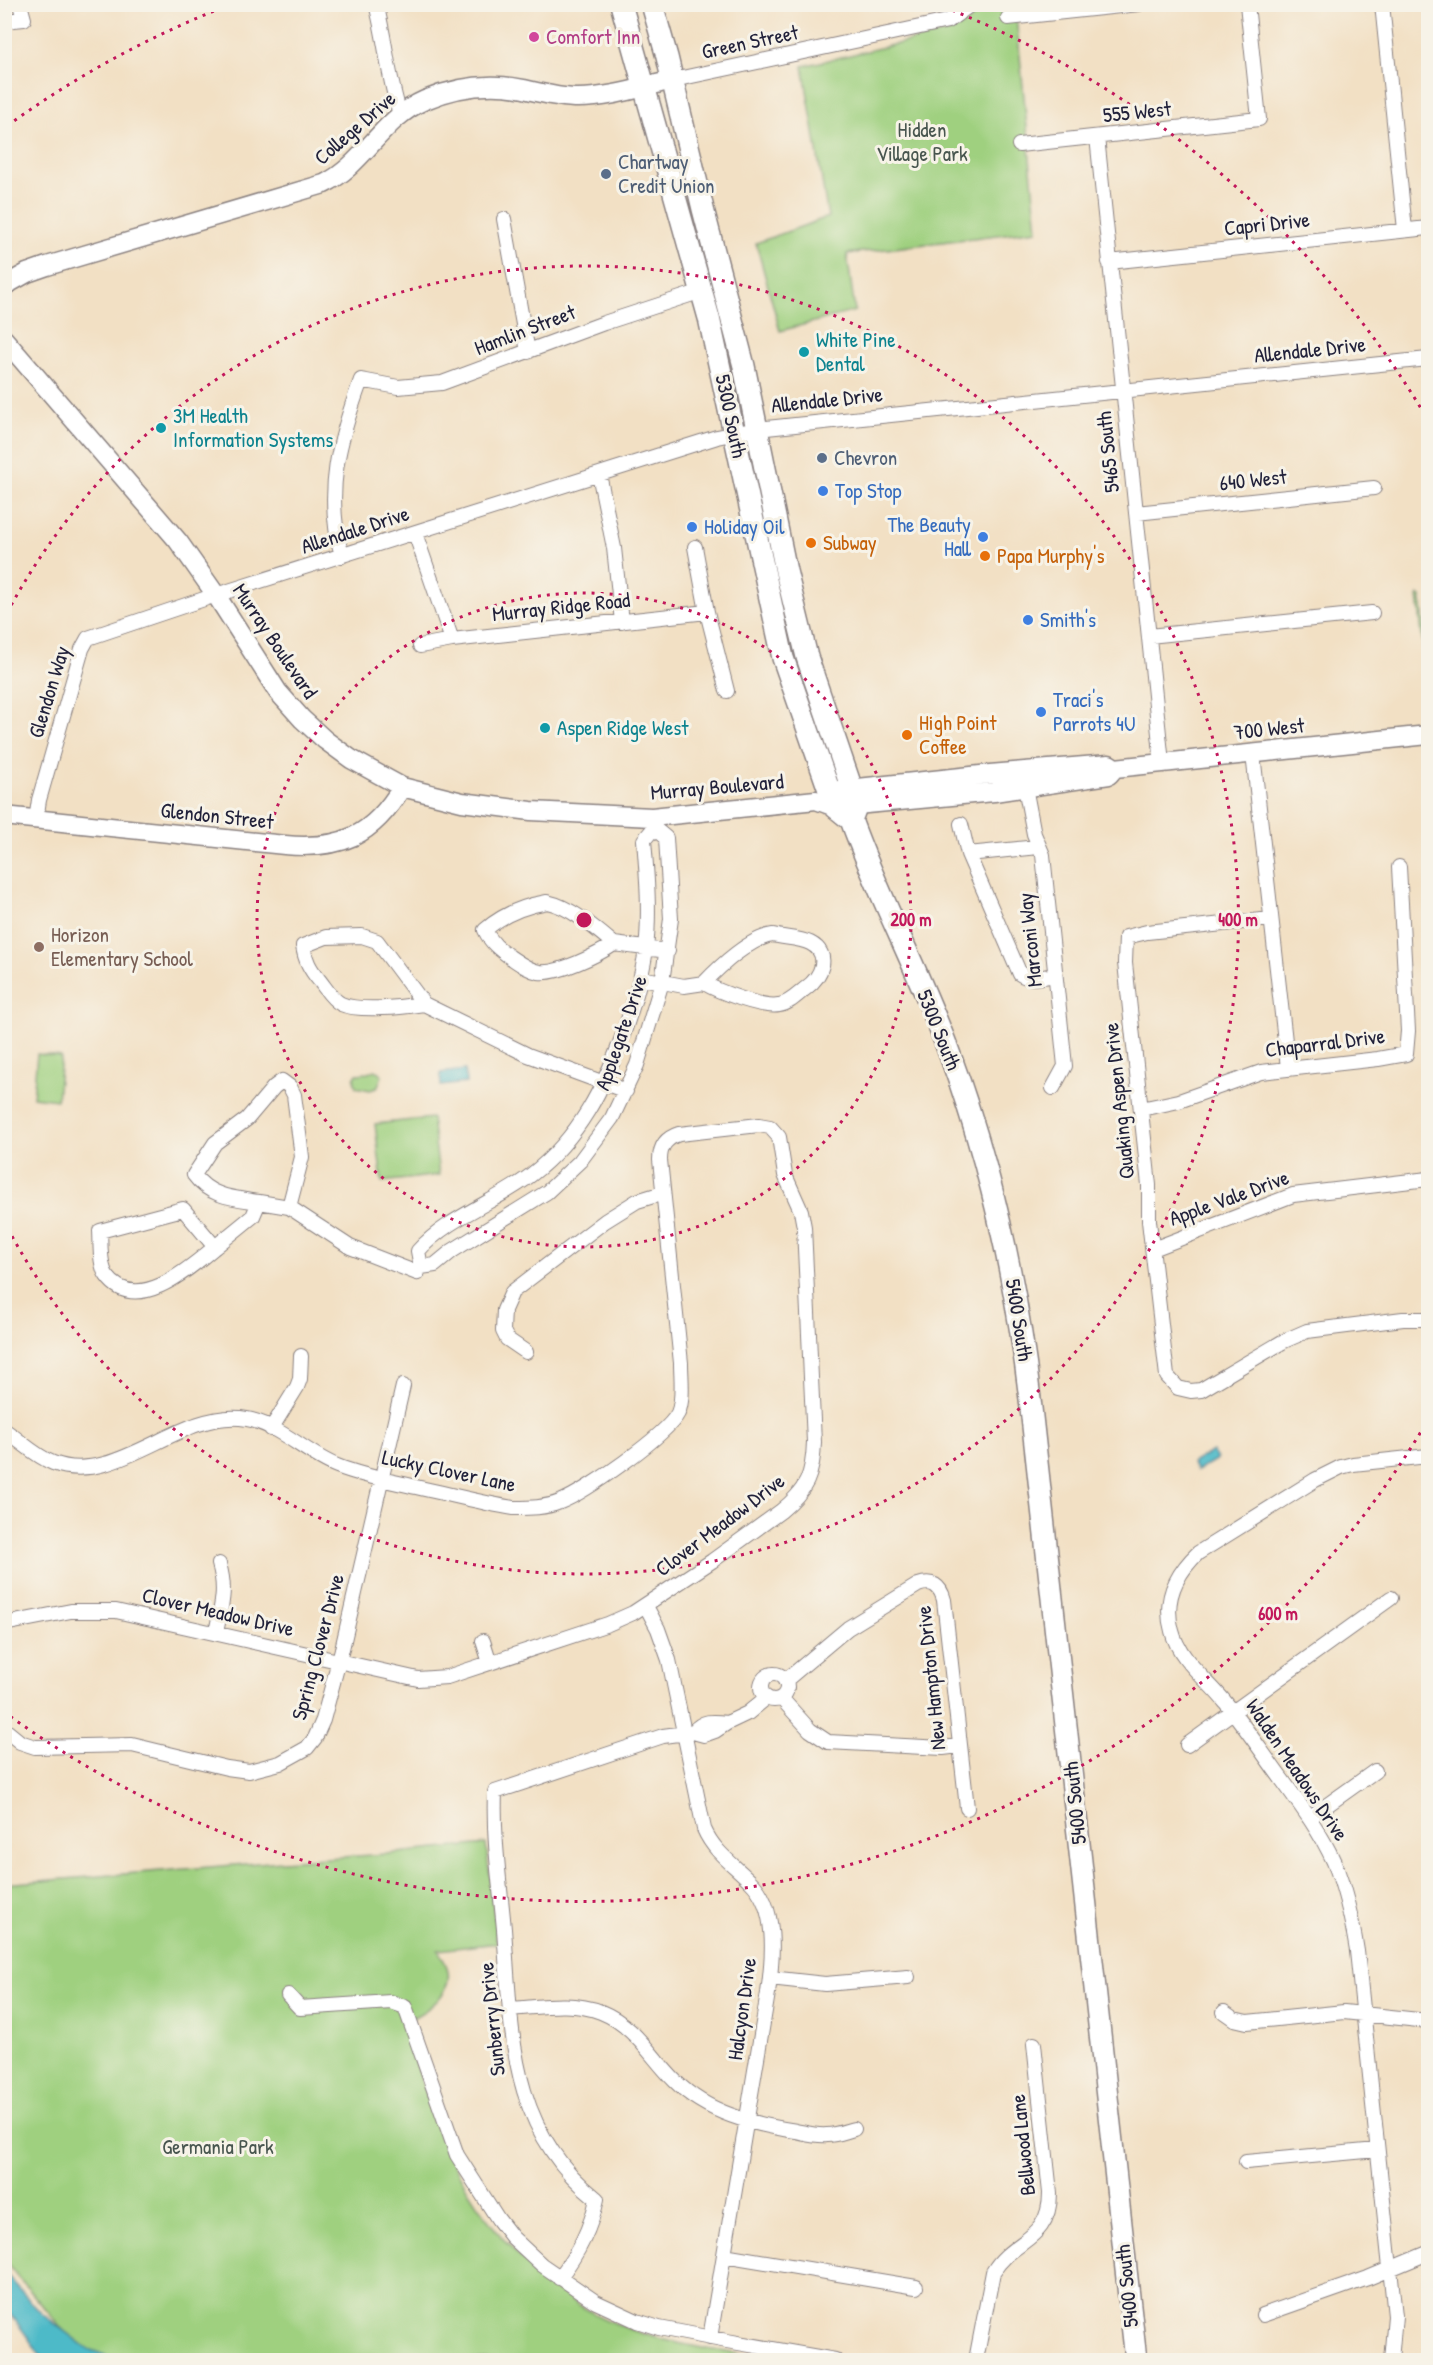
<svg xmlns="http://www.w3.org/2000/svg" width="1433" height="2365" font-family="'Patrick Hand',sans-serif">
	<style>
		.green { fill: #9fd07f; stroke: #60795d; stroke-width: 1.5 }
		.water { fill: #4dbac8; stroke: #386e82; stroke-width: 1.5 }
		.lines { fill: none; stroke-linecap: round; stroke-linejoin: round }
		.street-casing { stroke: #8a8180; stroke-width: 16 }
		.secondary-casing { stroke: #8a8180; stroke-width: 21 }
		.primary-casing { stroke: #8a8180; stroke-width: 24 }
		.street { stroke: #fff; stroke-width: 14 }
		.secondary { stroke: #fff; stroke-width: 18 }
		.primary { stroke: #fff; stroke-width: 21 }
		.ring { fill: none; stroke: #c2185b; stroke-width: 3; stroke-dasharray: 3 6 }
		.hotel-dot { fill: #d1479c; stroke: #f7f3e8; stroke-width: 2 }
		.service-dot { fill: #5c6f8a; stroke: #f7f3e8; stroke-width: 2 }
		.culture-dot { fill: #0f9aa8; stroke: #f7f3e8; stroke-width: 2 }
		.shop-dot { fill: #3f7fe0; stroke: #f7f3e8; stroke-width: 2 }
		.food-dot { fill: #e8710a; stroke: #f7f3e8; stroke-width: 2 }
		.education-dot { fill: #8d6e63; stroke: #f7f3e8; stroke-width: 2 }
		.labels { text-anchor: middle; stroke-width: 6; stroke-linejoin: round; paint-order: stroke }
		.hotel-label { font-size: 21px; fill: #b23c85; stroke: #f7f3e8; text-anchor: start }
		.street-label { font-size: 21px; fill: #22223b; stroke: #f7f3e8 }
		.park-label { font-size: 21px; fill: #48564f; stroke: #f7f3e8 }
		.service-label { font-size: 21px; fill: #4e5e75; stroke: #f7f3e8; text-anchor: start }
		.culture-label { font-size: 21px; fill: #0d838f; stroke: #f7f3e8; text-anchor: start }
		.shop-label { font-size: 21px; fill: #366cbe; stroke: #f7f3e8; text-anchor: start }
		.food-label { font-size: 21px; fill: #c56008; stroke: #f7f3e8; text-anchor: start }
		.education-label { font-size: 21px; fill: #785e54; stroke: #f7f3e8; text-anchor: start }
		.centre { fill: #c2185b; stroke: #f7f3e8; stroke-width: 3 }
		.ring-label { font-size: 18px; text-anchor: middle; font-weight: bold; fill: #c2185b; stroke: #f7f3e8; stroke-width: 6; stroke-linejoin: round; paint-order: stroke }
	</style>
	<rect width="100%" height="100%" fill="#f7f3e8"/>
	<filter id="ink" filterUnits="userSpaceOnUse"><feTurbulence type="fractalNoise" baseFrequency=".0167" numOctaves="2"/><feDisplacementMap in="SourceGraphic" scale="12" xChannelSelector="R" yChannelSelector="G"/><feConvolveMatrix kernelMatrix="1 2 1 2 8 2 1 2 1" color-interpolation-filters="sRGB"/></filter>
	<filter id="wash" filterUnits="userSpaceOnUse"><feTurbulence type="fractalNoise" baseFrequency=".008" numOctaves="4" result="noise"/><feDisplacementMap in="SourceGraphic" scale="24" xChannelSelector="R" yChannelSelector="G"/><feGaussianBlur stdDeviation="1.35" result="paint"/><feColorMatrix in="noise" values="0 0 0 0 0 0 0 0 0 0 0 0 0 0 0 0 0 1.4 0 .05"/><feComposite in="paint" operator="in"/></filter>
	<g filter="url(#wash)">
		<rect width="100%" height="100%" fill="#f2e0c4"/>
		<path class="green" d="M987,5H1015L1037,230L847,254L855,311L780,331L756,243L828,217L803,66L952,31L969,21Z
			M1418,595L1421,597L1428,664V695Z
			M37,1054L61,1057L57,1100L33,1097Z
			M375,1070L380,1072L382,1076L377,1088L370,1090L356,1087L354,1079L357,1074L368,1073Z
			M432,1118L439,1175L382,1182L375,1124Z
			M486,1844L497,1943L438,1950C441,1956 447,1964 448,1971C452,1996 424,2013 404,2022C417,2065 429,2110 448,2151C480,2224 542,2293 616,2324C667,2345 722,2351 776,2360H98L84,2355L5,2261L4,1884L282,1861L387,1854Z"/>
		<path class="water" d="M465,1070L466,1083L441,1086L440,1073Z
			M1212,1451L1217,1459L1197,1471L1192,1463Z
			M4,2272L42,2314L88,2349L119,2360H44L5,2306Z"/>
	</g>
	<g filter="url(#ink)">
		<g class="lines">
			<defs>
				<path id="street" d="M376,4C386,41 388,78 400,114
					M1382,4L1405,230
					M1008,18L1139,4
					M4,21L24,19L20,4
					M673,80L948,21L971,4
					M1097,137L1162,763
					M1019,145L1259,119L1247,4
					M504,219L528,352
					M1109,262L1428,228
					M599,474L614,548L622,622
					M1136,513L1374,488
					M415,533L452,640
					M695,547L707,612L727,691
					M342,556C324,492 339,440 361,380L398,387L442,383L604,323L702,291
					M1149,636L1372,613
					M420,646L452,640L707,612
					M1253,754L1288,1068
					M1025,787L1034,834L1043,855L1065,1066L1053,1088
					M36,820L39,800L82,649L88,638L216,595L717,437L757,429L1428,359
					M961,824L968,854L1020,974C1030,981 1043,977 1055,975
					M968,854L1038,847
					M547,902C571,907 595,928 614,944C599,954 557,975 539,972C528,970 519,963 510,957C499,949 491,943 485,930C502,915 524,906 547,902Z
					M1271,919L1147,932L1126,937L1125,963L1149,1185V1221L1167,1376L1178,1388L1191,1391L1201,1390L1284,1341L1307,1331L1403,1319H1428
					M773,935C784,938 800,938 810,943C832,954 821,977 806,988C798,994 789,1004 779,1005C762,1008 719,992 704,983C720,966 750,938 773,935Z
					M362,936L377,941L424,1004C404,1007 359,1012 341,1004C331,999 325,987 319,980C310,969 305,960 303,946L326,937Z
					M614,944L668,951
					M641,978L684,986L704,983
					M424,1004L528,1055L626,1091
					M1141,1109L1179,1101L1261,1072L1378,1059L1406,1054L1408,1031L1399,867
					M259,1202C233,1198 210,1197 194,1175L215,1143L247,1119L274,1087L282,1081L290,1087L294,1095L302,1157L289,1207
					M183,1209L215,1247C190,1268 136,1316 107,1276C99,1265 101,1244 100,1231Z
					M215,1247L253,1216L259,1202L289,1207L350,1247L417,1273L421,1267L418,1251C448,1217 496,1202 531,1175C579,1138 604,1088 624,1032C633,1005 642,978 646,949C650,913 647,876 644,840L654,828
					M1153,1249L1293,1195L1428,1179
					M421,1267L435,1265L452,1251L547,1192L580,1161L612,1118L637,1065L662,982L671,919L666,838L654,828L653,819
					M526,1352L507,1339L503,1331L504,1310L512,1292L605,1221L637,1201L663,1193
					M271,1429L297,1387L300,1379L301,1356
					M4,1430C21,1441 35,1456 53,1463C115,1487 178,1412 240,1418C276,1421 304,1453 337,1466C362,1476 390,1481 416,1487C449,1494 481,1503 514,1508C530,1508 545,1508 560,1502C584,1493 667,1435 678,1413C684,1399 681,1378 681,1363L660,1160C660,1146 666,1138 679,1134L759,1125L770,1127L779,1137L785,1175L801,1211L804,1227L814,1442C813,1475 807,1490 781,1511L712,1561L633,1613L608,1624L447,1677L418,1679L116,1611H71L4,1624
					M646,1606L658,1629L669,1660L704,1829C714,1852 733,1864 750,1881C778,1907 773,1958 768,1993L710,2338
					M216,1633C221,1606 227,1591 219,1564
					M483,1641L490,1663
					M761 1687a13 13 0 1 1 26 0a13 13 0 1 1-26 0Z
					M785,1681L848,1628L918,1585C932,1580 940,1585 944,1600L967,1808
					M781,1698L810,1730L828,1742L943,1748L959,1746
					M4,1729L20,1742L35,1747L132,1745L227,1768L249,1771L280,1763L307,1748L315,1738L323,1720L342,1649L403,1386
					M693,1732C703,1720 712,1721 727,1723
					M1187,1745L1391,1598
					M1309,1818L1375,1771
					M770,1978L825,1984L908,1977
					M288,1995L300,2008L391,2002L405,2007L457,2155L498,2219L512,2237L542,2265L596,2302L637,2321L659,2328L727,2341L835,2360
					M510,2009C540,2007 573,2001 601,2012C634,2025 651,2057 675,2081C707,2113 752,2124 796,2131C806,2133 817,2136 827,2135C836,2135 846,2131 854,2129
					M1224,2012L1234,2019L1247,2022L1344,2012L1428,2021
					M1246,2162L1377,2150
					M724,2255L916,2287
					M559,2278C578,2254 591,2228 597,2199C508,2129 512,2032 504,1929C500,1884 493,1838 495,1792L663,1736L693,1732L704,1735L715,1731L727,1723L748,1713L766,1698
					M1263,2315L1368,2278L1428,2253
					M976,2360L993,2272C1013,2238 1050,2242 1050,2193L1034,2044
					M1391,2360L1395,2316L1357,1951C1352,1920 1346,1891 1334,1862C1321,1833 1302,1807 1283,1781C1264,1755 1246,1728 1226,1703C1208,1680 1179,1660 1172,1631C1163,1600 1176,1574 1198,1553L1315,1480L1341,1467L1353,1464L1428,1456"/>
				<path id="secondary" d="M4,286L27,273L47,266L324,184C365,164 381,119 425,100C458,86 489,82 524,89C541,93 560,98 578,98C610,98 642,87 673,80
					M4,339L178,541L216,595L278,692L302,719L325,740L351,759L402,787L462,802L531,811L652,817L816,800L835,807L994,792L1109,775L1115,768
					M839,790L990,774L1109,764L1115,768L1428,735
					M4,816L285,845C341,850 373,836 402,787"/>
				<path id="primary" d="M621,4L709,318L783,658L835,807L851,820C880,900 921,975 950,1055C991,1166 1016,1281 1030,1399L1136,2360
					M652,4L667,57L703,209L744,366L786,571L807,657L857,804L851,820"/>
			</defs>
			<use href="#street" class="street-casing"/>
			<use href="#secondary" class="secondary-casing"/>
			<use href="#primary" class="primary-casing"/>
			<use href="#street" class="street"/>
			<use href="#secondary" class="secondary"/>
			<use href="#primary" class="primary"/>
		</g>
	</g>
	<g class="ring">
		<circle cx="584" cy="920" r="327"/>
		<path d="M7 613A654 654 0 1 1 7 1227"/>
		<path d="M1425 1425A981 981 0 0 1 7 1714M7 126A981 981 0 0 1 224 7M944 7A981 981 0 0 1 1425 415"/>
	</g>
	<circle class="hotel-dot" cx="534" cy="37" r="6"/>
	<g class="service-dot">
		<circle cx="606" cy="174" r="6"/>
		<circle cx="822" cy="458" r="6"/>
	</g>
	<g class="culture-dot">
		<circle cx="804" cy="352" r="6"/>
		<circle cx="161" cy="428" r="6"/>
		<circle cx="545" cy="728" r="6"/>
	</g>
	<g class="shop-dot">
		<circle cx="823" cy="491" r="6"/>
		<circle cx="692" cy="527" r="6"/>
		<circle cx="983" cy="537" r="6"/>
		<circle cx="1028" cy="620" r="6"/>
		<circle cx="1041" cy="712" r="6"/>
	</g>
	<g class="food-dot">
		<circle cx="811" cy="543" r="6"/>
		<circle cx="985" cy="556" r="6"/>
		<circle cx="907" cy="735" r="6"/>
	</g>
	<circle class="education-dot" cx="39" cy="947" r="6"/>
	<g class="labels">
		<g class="hotel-label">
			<text x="546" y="44">Comfort Inn</text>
		</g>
		<g class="street-label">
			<text transform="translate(750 42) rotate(-12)" y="7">Green Street</text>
			<text transform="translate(1137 112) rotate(-6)" y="7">555 West</text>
			<text transform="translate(355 128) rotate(-41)" y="7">College Drive</text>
			<text transform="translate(1267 224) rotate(-6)" y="7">Capri Drive</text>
			<text transform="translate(525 330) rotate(-21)" y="7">Hamlin Street</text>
			<text transform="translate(1310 350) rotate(-6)" y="7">Allendale Drive</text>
			<text transform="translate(827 400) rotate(-6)" y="7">Allendale Drive</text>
			<text transform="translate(731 416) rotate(78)" y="7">5300 South</text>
			<text transform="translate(1108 452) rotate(-96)" y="7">5465 South</text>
			<text transform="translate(1253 480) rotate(-6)" y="7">640 West</text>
			<text transform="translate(355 530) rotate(-18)" y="7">Allendale Drive</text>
			<text transform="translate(561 607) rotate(-6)" y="7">Murray Ridge Road</text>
			<text transform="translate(275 641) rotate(56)" y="7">Murray Boulevard</text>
			<text transform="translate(49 692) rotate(-73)" y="7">Glendon Way</text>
			<text transform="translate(1269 729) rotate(-6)" y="7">700 West</text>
			<text transform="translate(717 787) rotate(-5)" y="7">Murray Boulevard</text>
			<text transform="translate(217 816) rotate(6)" y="7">Glendon Street</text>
			<text transform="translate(1030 940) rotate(-96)" y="7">Marconi Way</text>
			<text transform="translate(939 1030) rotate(68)" y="7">5300 South</text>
			<text transform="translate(621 1033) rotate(-71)" y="7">Applegate Drive</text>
			<text transform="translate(1325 1043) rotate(-7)" y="7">Chaparral Drive</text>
			<text transform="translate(1119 1101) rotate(-96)" y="7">Quaking Aspen Drive</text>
			<text transform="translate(1229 1198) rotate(-20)" y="7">Apple Vale Drive</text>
			<text transform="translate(1019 1320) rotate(81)" y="7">5400 South</text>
			<text transform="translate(449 1471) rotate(12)" y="7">Lucky Clover Lane</text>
			<text transform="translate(720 1525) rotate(-37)" y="7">Clover Meadow Drive</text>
			<text transform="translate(218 1612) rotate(13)" y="7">Clover Meadow Drive</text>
			<text transform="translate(318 1647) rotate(-75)" y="7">Spring Clover Drive</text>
			<text transform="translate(931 1678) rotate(-96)" y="7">New Hampton Drive</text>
			<text transform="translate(1297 1770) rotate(56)" y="7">Walden Meadows Drive</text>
			<text transform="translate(1075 1803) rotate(-96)" y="7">5400 South</text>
			<text transform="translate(742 2009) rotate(-82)" y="7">Halcyon Drive</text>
			<text transform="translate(492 2019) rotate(-96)" y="7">Sunberry Drive</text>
			<text transform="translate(1023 2145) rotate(-96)" y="7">Bellwood Lane</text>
			<text transform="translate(1127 2286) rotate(-96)" y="7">5400 South</text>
		</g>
		<g class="park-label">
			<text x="922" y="137">Hidden<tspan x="922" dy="24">Village Park</tspan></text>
			<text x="218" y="2154">Germania Park</text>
		</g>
		<g class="service-label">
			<text x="618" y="169">Chartway<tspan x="618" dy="24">Credit Union</tspan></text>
			<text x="834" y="465">Chevron</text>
		</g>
		<g class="culture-label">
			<text x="816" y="347">White Pine<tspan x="816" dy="24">Dental</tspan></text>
			<text x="173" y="423">3M Health<tspan x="173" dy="24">Information Systems</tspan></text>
			<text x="557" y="735">Aspen Ridge West</text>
		</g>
		<g class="shop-label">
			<text x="835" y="498">Top Stop</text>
			<text x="971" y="532" text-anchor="end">The Beauty<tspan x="971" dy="24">Hall</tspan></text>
			<text x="704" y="534">Holiday Oil</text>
			<text x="1040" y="627">Smith's</text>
			<text x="1053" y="707">Traci's<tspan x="1053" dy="24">Parrots 4U</tspan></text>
		</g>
		<g class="food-label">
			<text x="823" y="550">Subway</text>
			<text x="997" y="563">Papa Murphy's</text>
			<text x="919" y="730">High Point<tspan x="919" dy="24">Coffee</tspan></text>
		</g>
		<g class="education-label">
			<text x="51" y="942">Horizon<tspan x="51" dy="24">Elementary School</tspan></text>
		</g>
	</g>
	<circle cx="584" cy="920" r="9" class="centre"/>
	<g class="ring-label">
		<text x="911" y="926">200 m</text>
		<text x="1238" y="926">400 m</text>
		<text x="1278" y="1620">600 m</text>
	</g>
	<rect width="1433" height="2365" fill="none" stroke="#f7f3e8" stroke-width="24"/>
</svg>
